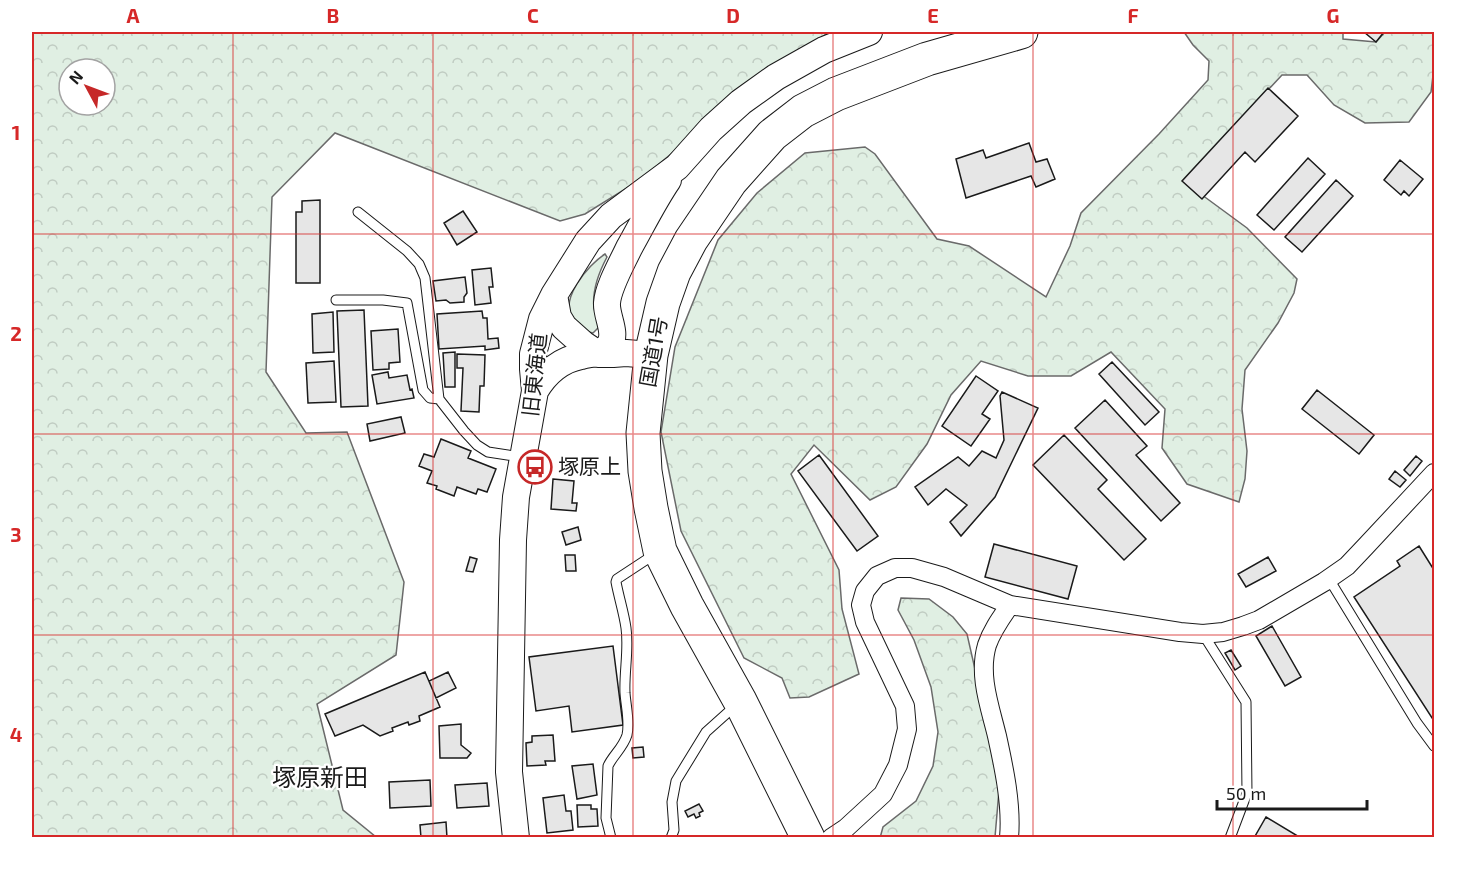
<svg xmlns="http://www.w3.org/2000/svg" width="1466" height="869" font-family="'Exo 2','Noto Sans JP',sans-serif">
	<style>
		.grass { fill: #e0efe3; stroke: #6a6a6a; stroke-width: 1.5 }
		.forest { fill: url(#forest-crowns); stroke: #6a6a6a; stroke-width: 1.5; fill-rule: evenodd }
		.building { fill: #e6e6e6; stroke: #1a1a1a; stroke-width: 1.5 }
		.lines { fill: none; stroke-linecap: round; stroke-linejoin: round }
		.lane-casing { stroke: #1a1a1a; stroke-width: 11 }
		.street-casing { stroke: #1a1a1a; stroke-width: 20 }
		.secondary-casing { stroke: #1a1a1a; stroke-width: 28 }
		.highway-casing { stroke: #1a1a1a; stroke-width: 35 }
		.lane { stroke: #fff; stroke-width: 9 }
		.street { stroke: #fff; stroke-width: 18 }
		.secondary { stroke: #fff; stroke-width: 26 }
		.highway { stroke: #fff; stroke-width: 33 }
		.grid { fill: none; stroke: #d62828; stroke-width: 1.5; stroke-opacity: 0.55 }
		.labels { text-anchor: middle; stroke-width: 4.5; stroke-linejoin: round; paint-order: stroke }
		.street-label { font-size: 21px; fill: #1a1a1a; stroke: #fff }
		.poi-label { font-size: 21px; fill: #1a1a1a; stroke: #fff; text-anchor: start }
		.quarter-label { font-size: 24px; fill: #1a1a1a; stroke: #fff }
		.neatline { fill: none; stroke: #d62828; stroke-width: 2 }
		.grid-label { font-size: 20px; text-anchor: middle; font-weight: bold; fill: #d62828 }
	</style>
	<defs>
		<pattern id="forest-crowns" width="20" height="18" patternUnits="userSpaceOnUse" patternTransform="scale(1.5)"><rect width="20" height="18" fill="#e0efe3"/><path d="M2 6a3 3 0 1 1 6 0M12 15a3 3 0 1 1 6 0" fill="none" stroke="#c0ccc2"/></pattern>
	</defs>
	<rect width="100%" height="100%" fill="#fff"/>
	<path class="grass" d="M605,254L607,257C599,272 592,291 594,308C595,315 599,320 600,326L593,333C582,331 581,329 574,321C557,301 588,265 605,254Z"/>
	<path class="forest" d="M32,32H829L753,85L640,180L585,214L560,221L335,133L272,197L266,372L306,433L347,432L404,582L396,655L317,704L343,810L376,837H32ZM69,69H105V105H69Z
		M1184,32H1343V39L1376,42L1385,32H1434V67L1431,92L1409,122L1365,123L1334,105L1307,75H1282L1183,181L1247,228L1297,279L1294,293L1278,323L1245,370L1242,409L1247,451L1245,479L1239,502L1187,484L1162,448L1165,409L1111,352L1071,376H1028L981,361L951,395L927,444L896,487L870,500L814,445L791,474L839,570L842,609L859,674L809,697L790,698L782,678L744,658L681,531L661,432L675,347L718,240L757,193L805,153L865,147L875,154L937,239L969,246L1046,297L1070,246L1081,213L1159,134L1208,80L1209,61L1193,45Z
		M901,598L929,599L953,617L967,634L1000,779L995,837L880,838L883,827L916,801L933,766L938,732L931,687L914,640L898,610Z"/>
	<path class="building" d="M1364,32H1384L1376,42Z
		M1268,88L1298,116L1255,162L1245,152L1202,199L1182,181Z
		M1029,143L1036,162L1047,159L1055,179L1036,187L1031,176L966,198L956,159L983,150L986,158Z
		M1308,158L1325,174L1274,230L1257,215Z
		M1400,160L1423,179L1409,196L1404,191L1401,195L1384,180Z
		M1336,180L1353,196L1302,252L1285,237Z
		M320,200V283H296V212H302V201Z
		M463,211L477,232L457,245L444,223Z
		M491,268L493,287H489L491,303L475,305L472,270Z
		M465,277L467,293L464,297V302L450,303L446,300L436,301L433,281Z
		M364,310L368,406L341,407L337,311Z
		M482,311L483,318H487L488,339L498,338L499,348L485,350V346L439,349L437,314Z
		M333,312L334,352L313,353L312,314Z
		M398,329L400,362L389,363V369L373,370L371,331Z
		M455,352V387H445L443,353Z
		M457,354L485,355L484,386H480L479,412L461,411L463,368H457Z
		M334,361L336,402L308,403L306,363Z
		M1112,362L1159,412L1145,425L1099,374Z
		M388,372L389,378L407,375L410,390L412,389L414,398L377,404L372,375Z
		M976,376L998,391L982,414L990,419L971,446L942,426Z
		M1317,390L1374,435L1359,454L1302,409Z
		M1002,392L1038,408L995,497L961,536L950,522L967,505L946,489L928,505L915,487L958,457L969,466L982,451L996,458L1004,440L1000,396Z
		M1105,400L1147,446L1136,455L1180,503L1161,521L1075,428Z
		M401,417L405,433L370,441L367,424Z
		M1064,435L1107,480L1098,489L1146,539L1124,560L1033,465Z
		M441,439L471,451L468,458L496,469L487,492L478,489L476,494L457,487L454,496L436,489L437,486L427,483L432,471L419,466L424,454L434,457Z
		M819,455L878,536L857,551L798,471Z
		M1416,456L1422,461L1410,476L1404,470Z
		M1395,471L1406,480L1400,487L1389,479Z
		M553,479L574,481L572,503H577L576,511L551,509Z
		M578,527L581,540L566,545L562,532Z
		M994,544L1077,566L1068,599L985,577Z
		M1419,546L1434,570V721L1354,597L1400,566L1397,561Z
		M565,555H575L576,571H566Z
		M470,557L477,559L473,572L466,571Z
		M1268,557L1276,571L1246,587L1238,574Z
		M1272,626L1301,677L1285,686L1256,636Z
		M613,646L623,725L572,732L569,706L536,711L529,657Z
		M1231,650L1241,666L1235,670L1225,653Z
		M425,672L440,707L419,716L420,721L409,725L408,722L392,728L393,731L380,736L363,725L335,736L325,714Z
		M448,672L456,688L436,698L429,681Z
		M461,724V745L471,753L467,758H440L439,726Z
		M553,735L555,761H545L546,765L527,766L526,743L532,742V736Z
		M643,747L644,757L633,758L632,748Z
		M593,764L597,795L577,799L572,766Z
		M430,780L431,806L390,808L389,782Z
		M487,783L489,806L457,808L455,785Z
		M564,795L566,811H571L573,830L547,833L543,798Z
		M699,804L703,811L699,813L700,816L696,818L694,814L688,817L685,811Z
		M577,805H591V809H597L598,826L578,827Z
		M1266,817L1301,838H1254Z
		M446,822L447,838H421L420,825Z"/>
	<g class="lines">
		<defs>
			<path id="lane" d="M358,212L407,251L419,264L425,278L439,399L464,431L477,445L488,452L521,457
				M336,300H383L407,303L423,390L430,398L439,399
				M1329,579L1417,723L1434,746
				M1203,634L1246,702L1247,793L1230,838
				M611,838L606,818L608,766C613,755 623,748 627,735C630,722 626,707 625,693C624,672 629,649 626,628C624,613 619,598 616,582L617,579L655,554
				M671,838L674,830L672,802L676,781L706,732L735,706"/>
			<path id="street" d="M831,838L846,828L883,794L898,765L907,729L905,706L865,622L861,605L865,591L877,576L895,568H912L944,577L1010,605L1180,632L1203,634L1223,632L1243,626L1259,620L1324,582L1347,566L1365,547L1434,473
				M1009,838C1012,805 1004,768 997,736C990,707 978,675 987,645C992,630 1001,618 1010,605"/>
			<path id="secondary" d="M554,295L558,317L564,327L583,344L598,354H613L626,353L651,355
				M535,391C545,374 560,360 581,356C591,353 603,355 610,344C617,332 606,316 607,303C608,287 622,263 629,248C642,225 653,202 668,180
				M516,838L509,772L513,540L516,497L535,391L533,369V354L542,319L554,295L588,241L611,216L677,167L711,129L741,102L776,77L824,50L869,32"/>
			<path id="highway" d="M808,838L740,701L687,606L660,551L651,508L645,471L643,433L651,355L663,303L674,272L691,240L731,181L772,135L803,111L836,94L927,59L1021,32"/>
		</defs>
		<use href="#lane" class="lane-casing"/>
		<use href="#street" class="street-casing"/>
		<use href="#secondary" class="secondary-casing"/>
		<use href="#highway" class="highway-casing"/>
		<use href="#lane" class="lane"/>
		<use href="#street" class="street"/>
		<use href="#secondary" class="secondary"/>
		<use href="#highway" class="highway"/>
	</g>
	<path class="grid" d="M233,32V838M433,32V838M633,32V838M833,32V838M1033,32V838M1233,32V838M32,234H1434M32,434H1434M32,635H1434"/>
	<defs>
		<symbol id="bus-ring" viewBox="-11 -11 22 22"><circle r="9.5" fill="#fff" stroke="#c62828" stroke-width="1.5"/><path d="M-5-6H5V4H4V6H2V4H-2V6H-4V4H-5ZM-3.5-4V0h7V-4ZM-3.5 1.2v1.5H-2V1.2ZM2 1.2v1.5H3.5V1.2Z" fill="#c62828"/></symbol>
	</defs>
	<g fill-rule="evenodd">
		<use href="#bus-ring" x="516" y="448" width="38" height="38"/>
	</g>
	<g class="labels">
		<g class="street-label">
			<text transform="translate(654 352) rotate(-80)" y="7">国道1号</text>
			<text transform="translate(535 375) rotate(-84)" y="7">旧東海道</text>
		</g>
		<g class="poi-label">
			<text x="558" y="474">塚原上</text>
		</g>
		<g class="quarter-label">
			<text x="320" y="786">塚原新田</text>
		</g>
	</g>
	<rect width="1466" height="869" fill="none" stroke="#ffffff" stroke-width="66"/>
	<g transform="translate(87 87) rotate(311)"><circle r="28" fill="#ffffff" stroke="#a3a3a3" stroke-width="1.5"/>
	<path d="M0-4.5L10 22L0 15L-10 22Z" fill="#c62828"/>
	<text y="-9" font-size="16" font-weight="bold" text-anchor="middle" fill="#1a1a1a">N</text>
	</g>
	<path d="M1217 800v9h150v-9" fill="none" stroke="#1a1a1a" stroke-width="3"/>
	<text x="1226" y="800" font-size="18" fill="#1a1a1a" stroke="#ffffff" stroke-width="4.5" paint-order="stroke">50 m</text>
	<rect x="33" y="33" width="1400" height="803" class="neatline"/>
	<g class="grid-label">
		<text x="133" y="23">A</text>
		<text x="333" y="23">B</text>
		<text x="533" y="23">C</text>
		<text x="733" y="23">D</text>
		<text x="933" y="23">E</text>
		<text x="1133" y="23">F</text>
		<text x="1333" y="23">G</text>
		<text x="16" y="140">1</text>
		<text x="16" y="341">2</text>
		<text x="16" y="542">3</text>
		<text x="16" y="742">4</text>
	</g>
</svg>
